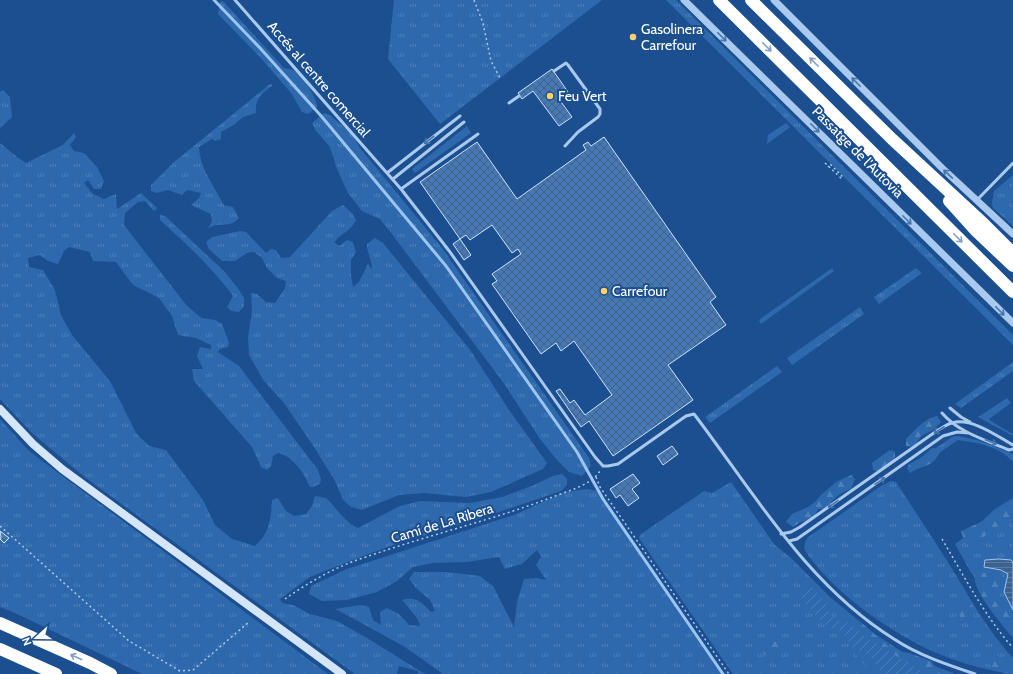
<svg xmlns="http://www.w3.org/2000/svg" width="1013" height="674" font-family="Cabin,sans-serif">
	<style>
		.grass { fill: url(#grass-tufts) }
		.forest { fill: url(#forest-firs) }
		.garden { fill: url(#garden-furrows) }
		.water { fill: url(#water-rules); stroke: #9cc4f0 }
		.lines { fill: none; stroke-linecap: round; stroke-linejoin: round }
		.stream { stroke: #9cc4f0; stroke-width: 3 }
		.building { fill: url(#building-cross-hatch); stroke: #cfe3fa }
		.path { stroke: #a9c9ee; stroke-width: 1.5; stroke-dasharray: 2 3; stroke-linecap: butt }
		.service { stroke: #a9c9ee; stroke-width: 3 }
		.tertiary { stroke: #a9c9ee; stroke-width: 7 }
		.secondary { stroke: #d6e6fa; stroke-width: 8 }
		.motorway { stroke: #fff; stroke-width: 12 }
		.oneway { stroke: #4674ac }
		.oneway2 { stroke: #829ec1 }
		.poi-dot { fill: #ffd166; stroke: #1b4f8f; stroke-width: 1.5 }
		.labels { text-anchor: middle; stroke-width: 4; stroke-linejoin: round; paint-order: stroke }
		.poi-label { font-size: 14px; fill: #fff; stroke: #1b4f8f; text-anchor: start }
		.street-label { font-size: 14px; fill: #fff; stroke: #1b4f8f }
	</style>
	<defs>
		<pattern id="grass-tufts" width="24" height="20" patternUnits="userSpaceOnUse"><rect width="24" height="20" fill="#2e69ad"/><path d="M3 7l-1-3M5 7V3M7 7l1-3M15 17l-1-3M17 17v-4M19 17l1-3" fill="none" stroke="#4d80b9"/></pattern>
		<pattern id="forest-firs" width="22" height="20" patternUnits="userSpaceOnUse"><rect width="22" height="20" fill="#2e69ad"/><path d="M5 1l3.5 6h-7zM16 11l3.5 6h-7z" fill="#4d80b9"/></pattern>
		<pattern id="garden-furrows" width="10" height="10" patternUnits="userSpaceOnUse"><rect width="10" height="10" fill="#2e69ad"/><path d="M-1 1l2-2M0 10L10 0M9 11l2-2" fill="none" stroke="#4d80b9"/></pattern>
		<pattern id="water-rules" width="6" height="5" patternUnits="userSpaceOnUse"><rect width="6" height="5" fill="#3c6290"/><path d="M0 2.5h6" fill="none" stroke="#597aa1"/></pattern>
		<pattern id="building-cross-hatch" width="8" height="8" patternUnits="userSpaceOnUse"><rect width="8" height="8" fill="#4478b7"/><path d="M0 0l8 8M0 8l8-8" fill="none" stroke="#486282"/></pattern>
	</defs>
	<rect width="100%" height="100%" fill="#1b4f8f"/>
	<path class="grass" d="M394,0H602L440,124L388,59Z
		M666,0H676L1013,335V345Z
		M223,1L284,68C287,69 291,69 294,70C303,76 316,96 317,107L308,114L302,112L292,94L259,56L218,14L220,2Z
		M270,84L273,85C261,94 255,98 256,113L243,117L235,124L221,132V139L215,141L212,139L199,147C200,169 214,186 224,205L233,207L239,218C232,226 227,224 217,225C214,225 211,227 208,228L212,221L211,214L191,205L199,198L201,193L187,190L182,195L168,190L157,193L151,191V185L174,162Z
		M3,90L10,97L12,117L0,128V92Z
		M324,113L331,116L352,134L360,148L442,248L589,458L591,466L582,476L569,472L557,460L540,439L505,385L392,234L380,219L362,211L348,193L337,169L330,147L316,131L312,123Z
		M786,123L790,127L767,144L768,135Z
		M467,126L471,133L415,173L412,169Z
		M74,133L76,137L70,145L74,151L84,153L97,167L104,181L101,189H94L88,180L84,183L93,194L104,199L116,194L117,209L141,193L157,208L154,211L145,201L138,202L125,213L124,225L187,306L202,318L215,320L222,324L229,343L228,347L220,349L218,352L239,366L318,470L321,479L320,484L313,487H310C304,473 293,456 278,453L273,456L271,466L267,470L261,467L252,447L194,381L192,369H203L197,356L200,347L211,349V345L196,338L178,335L172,316L159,298L133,285L116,262L93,261L90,252L69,247L64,251L58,264L48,261L40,255L28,258L29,267L43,270L55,290L61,315L72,335L110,381L136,433L149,446L166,450L203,500L215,525L232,539L255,546C270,533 271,518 272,500L278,498L286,511L294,516L306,514L312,506L315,496L326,498C337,508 343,521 358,528L400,506L420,501L470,503L502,497L534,485L553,476L562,474L567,479V485L561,491L478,519L390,546L345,563L310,577L280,599L282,603L293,605L310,614L337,621L367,638L425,674H418V671L399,666L397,674H355L86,478L34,435L0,399V143L17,157L26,163L63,145Z
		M1013,175V226L993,208L992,202L994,191Z
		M343,205L352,213L356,220C351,231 342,233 334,242L339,246L347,240L353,242L356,252L351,260V276L353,287L359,282L368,264L372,269C372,260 367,253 367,244L375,238L383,243L471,351L507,407L547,463L543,469L491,492L466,497L424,493L399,495L362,510L351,507L343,500L335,481L314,447L284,403L264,381L249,355L248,337L252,311L251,293L257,294L266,302L275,303L285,288L286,281L277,278L267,268L262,258L254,252L247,253L235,261H222L209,249L206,242L212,237L240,231L246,232L266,253L271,249L276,250L281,258L290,257L332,211Z
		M160,215L165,216L225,272L237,287L244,298V306L239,312L231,311L227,307L233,296C212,267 186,244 160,220Z
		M832,268L834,271L761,324L759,320Z
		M916,268L922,273L879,304L874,297Z
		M860,307L864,314L792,365L787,358Z
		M1013,362V371L961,408L955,404Z
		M777,366L782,372L710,423L705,417Z
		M1007,398L1011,403L989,419L994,423L1013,434V436L978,417Z
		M0,419L29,451L328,674H142L13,612L0,607Z
		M958,436L981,441L1013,454V462C999,446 979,443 958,440L910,473L907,468L952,437Z
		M891,481L896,482C914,510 932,537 949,564C969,596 987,630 1013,658V674C985,670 960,663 934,652C894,634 843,599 815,564C812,560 808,556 806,552C803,547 805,542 807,538L881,486Z
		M731,482L774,544L791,558L830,597L875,634L907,655L955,674H733L639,538L641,534L704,491L712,493Z
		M587,489L598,491L723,674H443L405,647L345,614L335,609L360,605L369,607L373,620L381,625L380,612L387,608L399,614L409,625L420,626L417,618L402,600C416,596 422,603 431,612L435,611L430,600L416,588L409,579L414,572H448L480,576L493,586L514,627L517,602L524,579L536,578L546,580L536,565L541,557L537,550L522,564L505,569L499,557L467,562L433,563L413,567L397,581L377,592L347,600L322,601L309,594L311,586L347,569L514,515L565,492Z
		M1013,504V637L970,571L955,544Z"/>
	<path class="forest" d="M937,416L941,422L933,430L921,436L915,447L906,446V439C914,431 925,418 937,416Z
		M932,448L938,449L939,453C933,468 921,465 910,473L908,465L922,457Z
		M890,450L895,452V461L879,472L873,470L872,463Z
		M851,475L855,479L851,489C839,493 833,499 826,509H818L813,518L799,523L793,527L786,522L792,514L808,507L815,502L821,495L836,482Z
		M1013,498V518L975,542L964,541L961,531L981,522L995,509Z
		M998,572L1005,577V586L999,593L1006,611L1013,620V638C1002,624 970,589 975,573Z
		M961,599H966L973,606L971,612L962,619L955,610L956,604Z
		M863,624L892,650L909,653L931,661L940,673L939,674H882L871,671L856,655L859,630Z
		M765,639L775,640L779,647L776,655L768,657L761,651Z
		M993,656L1004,657L1013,662V672L1011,674L994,671L989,664Z"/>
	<path class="garden" d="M807,585L815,590L827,603V611L836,620L849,623L864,636L926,674H882L871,657L852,647L842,631L826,627L807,605L800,594Z"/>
	<path class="water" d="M999,559L1011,560L1013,562V610L1004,592L1008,574L1001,570L984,567L985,560Z"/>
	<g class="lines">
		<path class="stream" d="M214,0L260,48L322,117L446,266L577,452L603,499L723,674"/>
	</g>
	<path class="building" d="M552,69L568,92L559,99L572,117L559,126L533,91L522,99L518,93Z
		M604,137L716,297L710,302L726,325L668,365L693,400L613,456L589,421L581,427L556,391L560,389L570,403L574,400L585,415L612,395L574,341L561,351L556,343L541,354L492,284L497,281L492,274L521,254L518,249L512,253L492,225L470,240L466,235L460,239L471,255L464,260L453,244L460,239L420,182L477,142L517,199L586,150L583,145L588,142L591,146Z
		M672,446L678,454L663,465L657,456Z
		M633,474L640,483L632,489L639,498L628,506L620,495L616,498L610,489Z
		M0,531L9,538L4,543L0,539L1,537Z"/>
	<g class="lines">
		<path class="path" d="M474,0L483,23L491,61L500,78
			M825,163L841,178L843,177L830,164L828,167
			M596,477L600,487L729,674
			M0,526L129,641L180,671L193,670L249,622
			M942,539C964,576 984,615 1013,648
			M285,599C309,582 335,567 363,558C425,536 489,521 550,498C567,491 590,486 600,471"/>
		<path class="service" d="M235,0L401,189L450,252L595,457L603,466H608L618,464L686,416L694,414C755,494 807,585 894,639C918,655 948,665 975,674
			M554,71L566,63L568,65L600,109V114L598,117L578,132L565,146
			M509,103L519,96
			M387,173L460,116
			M393,179L464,122
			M401,189L478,134
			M977,200L1013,163
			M950,408L961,417L970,422
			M942,413C959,433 986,440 1009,450L1013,449
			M781,534L791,532L800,527L938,430C942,428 947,424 952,423C971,417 997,436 1013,445
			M789,541L797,539L943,436L957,432L969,433"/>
		<path class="tertiary" d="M684,0L1013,323
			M774,0L942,168L1013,234"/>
		<path class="secondary" d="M0,409L33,444L62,469L342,674"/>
		<path class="motorway" d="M719,0L1013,292
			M751,0L892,139L984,224L1013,253
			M949,201L976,231L1013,266
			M0,623L90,663L111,674
			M0,649L56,674"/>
	</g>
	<defs><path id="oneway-shaft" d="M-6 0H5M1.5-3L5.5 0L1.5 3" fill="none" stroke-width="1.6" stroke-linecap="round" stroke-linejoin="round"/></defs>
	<g class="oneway">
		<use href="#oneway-shaft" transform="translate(722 37) rotate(45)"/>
		<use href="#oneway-shaft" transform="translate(856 82) rotate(-135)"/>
		<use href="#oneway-shaft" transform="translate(815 128) rotate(45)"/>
		<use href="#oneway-shaft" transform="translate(429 140) rotate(142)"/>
		<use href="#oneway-shaft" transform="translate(948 174) rotate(-137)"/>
		<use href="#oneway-shaft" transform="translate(907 220) rotate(45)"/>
		<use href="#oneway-shaft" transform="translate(1000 311) rotate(45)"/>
		<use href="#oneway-shaft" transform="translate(939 430) rotate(148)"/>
		<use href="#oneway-shaft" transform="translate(991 442) rotate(22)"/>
		<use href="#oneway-shaft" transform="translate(880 481) rotate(-35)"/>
		<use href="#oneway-shaft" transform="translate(833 504) rotate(145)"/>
	</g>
	<g class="oneway2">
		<use href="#oneway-shaft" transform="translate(767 47) rotate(45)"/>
		<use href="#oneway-shaft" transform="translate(814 62) rotate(-135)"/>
		<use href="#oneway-shaft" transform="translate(958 238) rotate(45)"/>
		<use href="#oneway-shaft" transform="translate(76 657) rotate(-156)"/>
	</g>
	<g class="poi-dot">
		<circle cx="633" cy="37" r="4"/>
		<circle cx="550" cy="96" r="4"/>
		<circle cx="604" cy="291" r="4"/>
	</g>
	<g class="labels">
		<g class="poi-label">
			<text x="641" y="34">Gasolinera<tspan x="641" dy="16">Carrefour</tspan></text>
			<text x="558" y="101">Feu Vert</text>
			<text x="612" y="296">Carrefour</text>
		</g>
		<g class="street-label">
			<text transform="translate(319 79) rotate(49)" y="5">Accés al centre comercial</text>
			<text transform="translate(858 152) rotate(45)" y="5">Passatge de l'Autovia</text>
			<text transform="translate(442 523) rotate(-17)" y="5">Camí de La Ribera</text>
		</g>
	</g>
	<g transform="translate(36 638) rotate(249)" stroke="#1b4f8f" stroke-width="3" paint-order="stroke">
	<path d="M0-3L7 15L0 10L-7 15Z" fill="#ffffff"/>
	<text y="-6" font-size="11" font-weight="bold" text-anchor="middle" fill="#ffffff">N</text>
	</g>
</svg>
